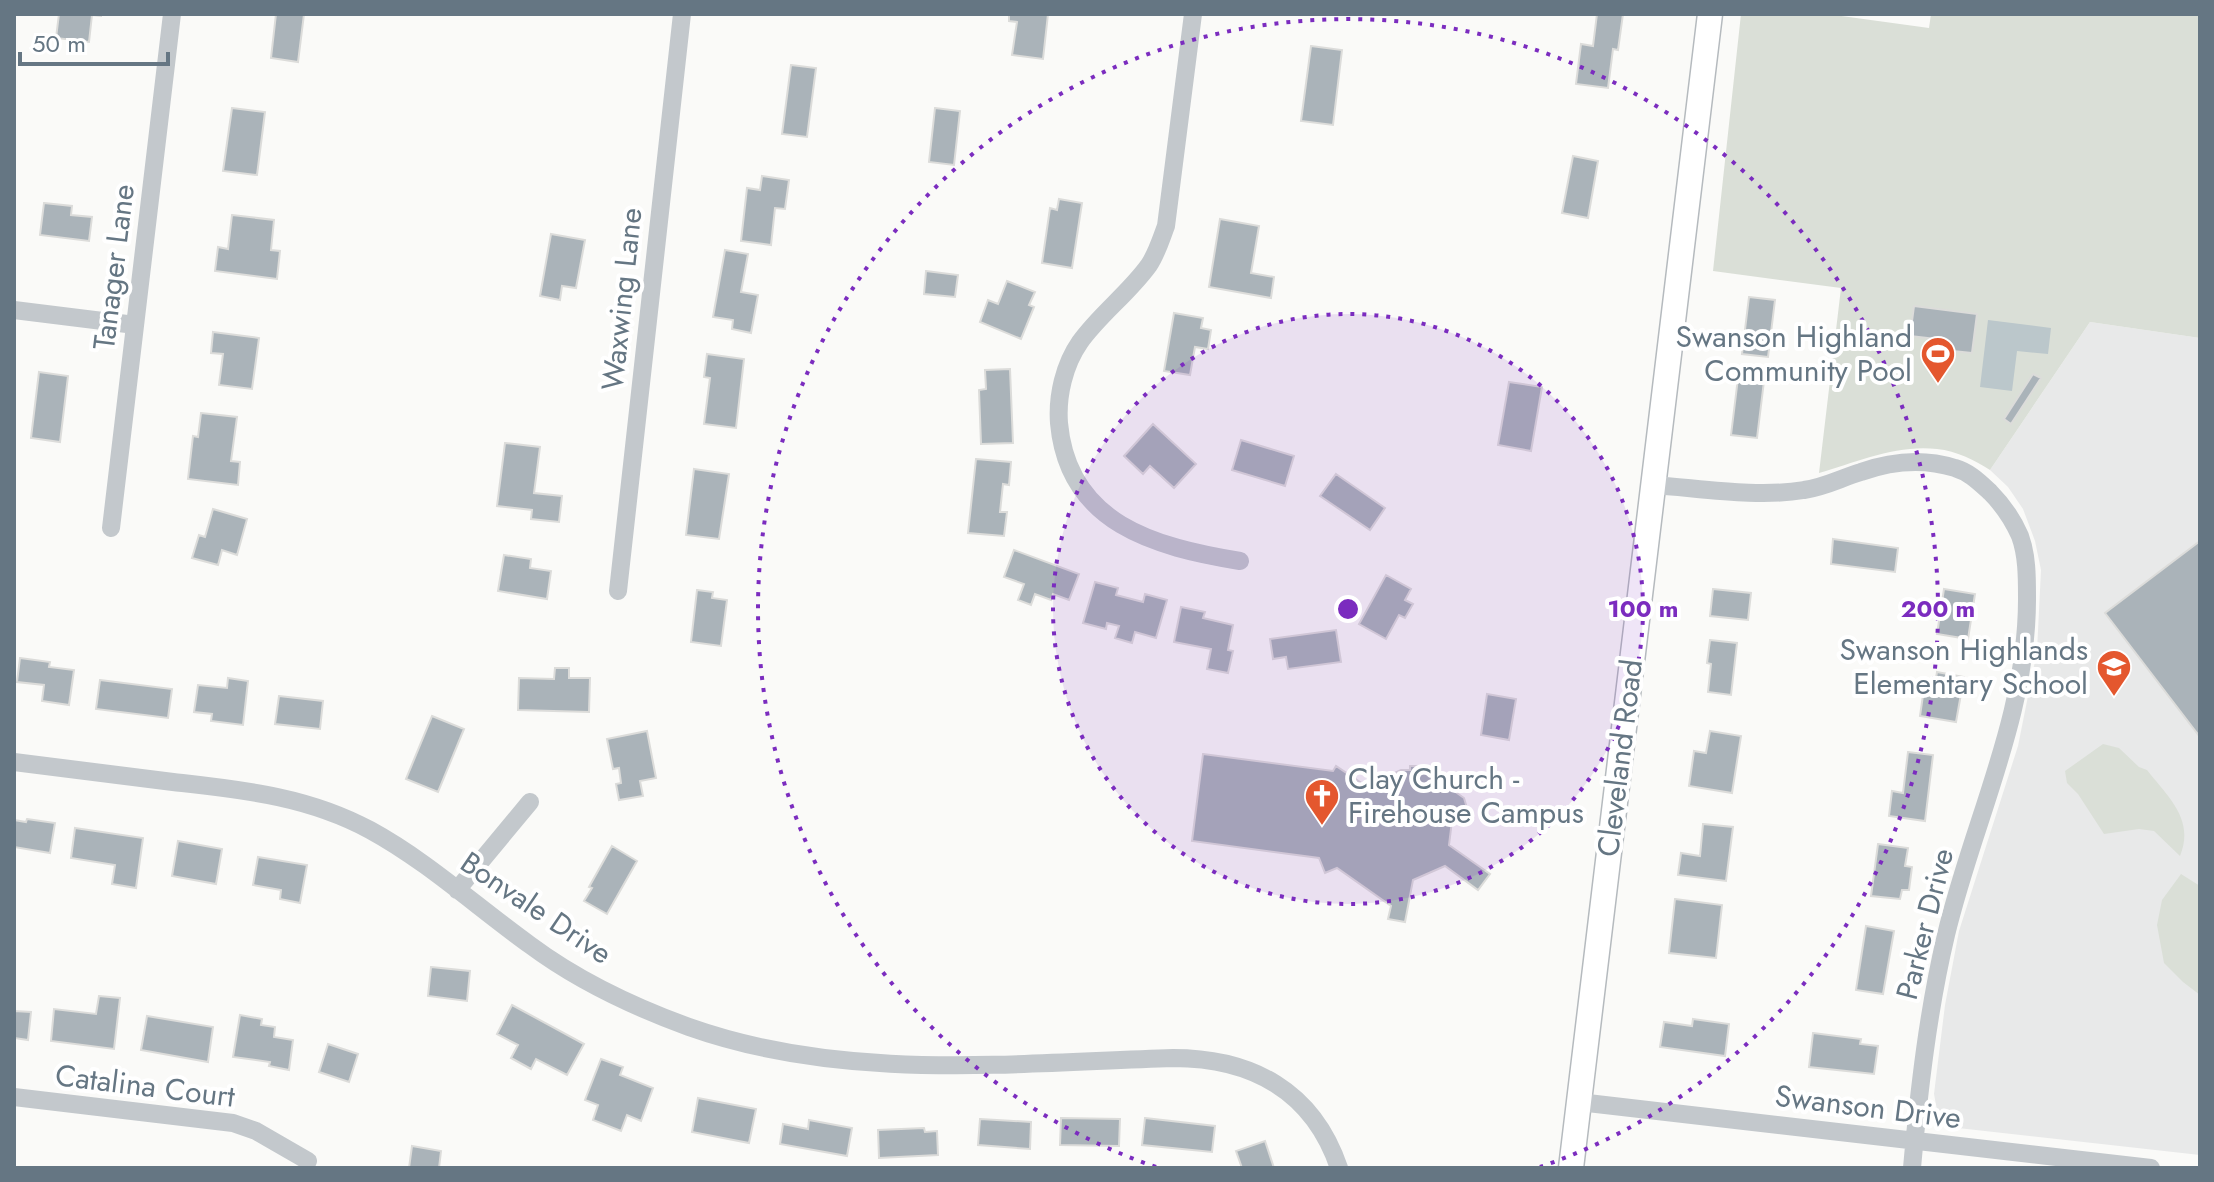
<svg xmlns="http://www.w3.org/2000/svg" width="2214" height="1182" font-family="Jost,sans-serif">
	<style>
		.built { fill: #e8e9e9 }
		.green { fill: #dadfd7 }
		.water { fill: #bbc7cb }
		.building { fill: #aab3b9; stroke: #dcdcda; stroke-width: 2 }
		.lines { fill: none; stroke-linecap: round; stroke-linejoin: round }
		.major-casing { stroke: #b5babe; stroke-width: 27 }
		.minor { stroke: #c3c8cc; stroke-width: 18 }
		.major { stroke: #fff; stroke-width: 24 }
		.ring { fill: none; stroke: #7b2cbf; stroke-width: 4; stroke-dasharray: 4 8 }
		.labels { text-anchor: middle; stroke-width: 8; stroke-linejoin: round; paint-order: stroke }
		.street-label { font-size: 30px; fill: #657683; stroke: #fff }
		.poi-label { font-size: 30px; fill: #657683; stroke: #fff; text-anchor: end }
		.centre { fill: #7b2cbf; stroke: #fff; stroke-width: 4 }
		.ring-label { font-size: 24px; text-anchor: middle; font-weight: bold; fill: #7b2cbf; stroke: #fff; stroke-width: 8; stroke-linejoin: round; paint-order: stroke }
	</style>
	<rect width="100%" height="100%" fill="#fafaf8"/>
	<path class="built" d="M2090,322L2200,338V1155L1949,1127L1938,1115L1934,1094L1945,1005L1959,931L2018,746L2037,651L2041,570L2035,541L2023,509L2008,487L1990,470Z"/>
	<path class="green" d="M1741,14H1827L1929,28L1931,14H2200V338L2090,322L1990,470C1974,460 1957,451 1937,449C1898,444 1856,462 1819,473L1841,288L1713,271Z
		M2103,744L2119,748L2139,767L2147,770C2168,797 2195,819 2180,856L2154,831L2139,829L2104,834L2078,794L2067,783L2065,771Z
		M2181,874L2200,886V995L2183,982L2164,963L2157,925L2162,900Z"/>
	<path class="water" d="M1988,320L2051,328L2048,354L2017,351L2012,391L1980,387Z"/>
	<path class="building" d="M59,14H101V16L92,15L89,42L56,38Z
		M276,14H304L298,62L271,58Z
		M1009,14H1048L1043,59L1012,55L1017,22L1009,21Z
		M1597,14H1623L1618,50L1613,49L1608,88L1576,84L1581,44L1593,46Z
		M1311,46L1342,50L1333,125L1301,121Z
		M791,65L816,68L807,137L782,134Z
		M232,108L265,112L257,175L223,171Z
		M935,108L960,111L954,165L929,162Z
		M1573,156L1598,161L1588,218L1562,213Z
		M762,176L789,180L785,209L775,208L771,245L741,241L747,188L760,190Z
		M1059,199L1082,203L1072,268L1042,263L1050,208L1057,210Z
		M44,203L72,206L71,215L92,217L89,241L40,235Z
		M232,215L274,220L271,250L280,251L277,279L215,271L218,247L228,249Z
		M1220,219L1259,226L1251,273L1274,277L1271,298L1209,287Z
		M551,234L585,240L576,288L562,286L560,300L540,296Z
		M725,250L748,254L741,292L758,295L751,333L732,329L733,320L713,317Z
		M926,271L958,275L955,297L924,294Z
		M1007,281L1035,292L1029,305L1034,307L1021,339L980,322L988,300L998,304Z
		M1749,297L1775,300L1768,357L1742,354Z
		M1914,306L1977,314L1972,353L1943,350L1944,340L1910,336Z
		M1174,313L1203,318L1201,328L1211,330L1208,349L1195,347L1190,375L1164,371Z
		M213,332L259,338L252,389L219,385L223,354L211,353Z
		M707,354L744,359L736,428L704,424L710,378L704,377Z
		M1010,369L1013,443L981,444L979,390L986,389L985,370Z
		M39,372L68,376L60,442L31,438Z
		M2033,374L2041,378L2011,424L2004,419Z
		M1738,378L1764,381L1757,438L1731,435Z
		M1509,382L1542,387L1531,451L1498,445Z
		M201,413L237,417L231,461L240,462L238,485L188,479L193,436L198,437Z
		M1153,424L1196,464L1174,488L1150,466L1143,474L1124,456Z
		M1241,440L1294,456L1285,486L1232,470Z
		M505,443L540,447L534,493L562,496L559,522L531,519L532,510L497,506Z
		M976,459L1011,462L1009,485L1003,484L1000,512H1007L1004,536L968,533Z
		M694,469L729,474L719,539L686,535Z
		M1336,474L1385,508L1370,530L1320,496Z
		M213,509L247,519L237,555L222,550L218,565L192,558L199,535L205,537Z
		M1833,539L1898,548L1895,572L1831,564Z
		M2200,541V737L2105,613Z
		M1014,550L1079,574L1069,600L1053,594L1051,600L1035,594L1031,605L1018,600L1024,584L1004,577Z
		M504,555L531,559L530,568L551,571L547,599L498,591Z
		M1386,575L1411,589L1405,600L1413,604L1405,618L1399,615L1386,639L1359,624Z
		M1095,582L1118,588L1116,595L1143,602L1145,594L1167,600L1156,638L1135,632L1132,643L1115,638L1119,626L1107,623L1106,629L1083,623Z
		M1713,589L1751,593L1748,620L1710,616Z
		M1944,589L1975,594L1968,639L1937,634Z
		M697,590L713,592L712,598L727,600L721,646L691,642Z
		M1181,607L1205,612L1203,618L1233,625L1228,650L1233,651L1228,673L1207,669L1211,649L1174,642Z
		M1336,630L1341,662L1288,669L1286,657L1273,659L1270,639Z
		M1710,640L1737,643L1731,695L1708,692L1711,664L1707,663Z
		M20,658L50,662L49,667L74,670L69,705L42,701L44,685L17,682Z
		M555,668H569V678H590L589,712L518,710L519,678L554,679Z
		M1937,672L1964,677L1956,722L1920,716L1923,695L1933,696Z
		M228,678L248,681L243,725L211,721L212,714L194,712L198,685L227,688Z
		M100,680L172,689L168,718L96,709Z
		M1487,694L1516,699L1509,740L1481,735Z
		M279,696L323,701L320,729L275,724Z
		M432,716L464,729L438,792L406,779Z
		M647,731L656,778L640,781L643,796L619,800L616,784L621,783L619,768L613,769L607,739Z
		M1710,731L1741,736L1732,793L1689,786L1694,751L1706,753Z
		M1908,752L1933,755L1925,821L1889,816L1892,791L1903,793Z
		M1203,754L1333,771L1336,766L1366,786L1401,770H1410V766H1419L1464,798L1467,808L1453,813L1449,845L1490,874L1478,890L1445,866L1413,880L1405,922L1388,919L1391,906L1337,868L1325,873L1319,858L1192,841Z
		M27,819L55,823L50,853L14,847V820L26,822Z
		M1703,824L1733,827L1726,881L1678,875L1681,853L1700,856Z
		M75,828L143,838L136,888L112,884L115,865L71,858Z
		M178,841L222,849L216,884L172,876Z
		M1878,844L1908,848L1905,866L1912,867L1909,890H1902L1900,899L1871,896Z
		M612,846L637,861L607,914L584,901L592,888L589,887Z
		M258,857L307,865L300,903L280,899L281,890L253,885Z
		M1675,899L1722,905L1716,958L1669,953Z
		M1866,926L1894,931L1883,994L1856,990Z
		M431,967L470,971L467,1001L428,996Z
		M99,996L120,998L114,1049L51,1041L54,1009L96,1014Z
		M512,1005L584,1044L567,1075L536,1059L531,1069L511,1058L518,1045L497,1034Z
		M14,1011L31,1012L28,1040L14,1038Z
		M240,1015L262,1019L261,1025L275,1027L274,1037L293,1040L289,1070L269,1066L270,1062L233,1057Z
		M147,1016L213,1027L208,1062L141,1050Z
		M1693,1019L1729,1024L1725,1056L1660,1047L1664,1022L1692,1026Z
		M1813,1033L1861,1039L1860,1044L1878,1046L1874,1074L1809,1067Z
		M328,1044L358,1054L349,1082L319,1072Z
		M601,1059L623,1067L620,1075L653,1088L641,1121L627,1115L621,1131L593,1120L598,1105L585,1100Z
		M698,1098L756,1109L749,1143L692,1132Z
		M1061,1118L1120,1119L1119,1146L1060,1145Z
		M1145,1118L1215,1126L1212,1152L1142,1145Z
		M980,1119L1031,1122L1030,1149L978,1145Z
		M809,1120L852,1128L847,1156L780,1144L783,1124L808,1129Z
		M924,1128L925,1132L937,1131L938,1155L879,1158L878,1130Z
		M1265,1141L1274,1168H1242L1236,1151Z
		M412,1146L441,1151L439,1168H409Z"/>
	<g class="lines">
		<defs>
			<path id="major" d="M1571,1168L1710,14"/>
		</defs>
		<use href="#major" class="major-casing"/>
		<path class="minor" d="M1193,14L1166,226C1161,239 1157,253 1149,265C1129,293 1100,314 1080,342C1064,365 1057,396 1059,423C1068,524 1155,547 1240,561
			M14,310L135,325
			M1653,485C1699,488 1758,498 1804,490C1825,487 1841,478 1861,472C1892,461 1923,458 1955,468C1969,472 1979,482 1990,492C2002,504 2013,520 2020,536C2027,555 2027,577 2027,596C2028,716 1973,821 1946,935C1928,1011 1919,1090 1912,1168
			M111,528L172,14
			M618,591L682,14
			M14,762C67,769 120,775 173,782C243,790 307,796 370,830C427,861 477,907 530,945C577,980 634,1007 689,1027C844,1082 1012,1063 1173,1058C1252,1058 1313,1091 1339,1168
			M457,890L530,802
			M14,1097L233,1123L256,1131L308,1161
			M1579,1102L2151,1168"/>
		<use href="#major" class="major"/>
	</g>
	<circle cx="1348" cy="609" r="295" fill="#7b2cbf" fill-opacity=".12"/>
	<g class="ring">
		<circle cx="1348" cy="609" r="295"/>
		<path d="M1156 1167A590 590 0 1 1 1540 1167"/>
	</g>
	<defs>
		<symbol id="stadium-pin" viewBox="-11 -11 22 30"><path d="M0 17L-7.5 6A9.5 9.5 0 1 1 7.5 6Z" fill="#e4572e" stroke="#fff"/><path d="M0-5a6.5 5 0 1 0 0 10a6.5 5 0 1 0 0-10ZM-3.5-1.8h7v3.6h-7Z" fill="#fff"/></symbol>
		<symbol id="school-pin" viewBox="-11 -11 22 30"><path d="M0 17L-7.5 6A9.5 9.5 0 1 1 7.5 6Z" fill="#e4572e" stroke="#fff"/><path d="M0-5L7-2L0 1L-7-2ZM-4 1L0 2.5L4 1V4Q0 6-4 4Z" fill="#fff"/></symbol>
		<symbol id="church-pin" viewBox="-11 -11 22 30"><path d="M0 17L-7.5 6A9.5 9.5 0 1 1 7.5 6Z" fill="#e4572e" stroke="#fff"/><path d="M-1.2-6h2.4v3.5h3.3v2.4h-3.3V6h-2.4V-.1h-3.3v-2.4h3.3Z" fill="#fff"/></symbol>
	</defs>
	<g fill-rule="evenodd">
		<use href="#stadium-pin" x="1918" y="334" width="40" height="54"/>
		<use href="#school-pin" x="2094" y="647" width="40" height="54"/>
		<use href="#church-pin" x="1302" y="776" width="40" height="54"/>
	</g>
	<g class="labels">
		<g class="street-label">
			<text transform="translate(114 267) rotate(-83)" y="10">Tanager Lane</text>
			<text transform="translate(622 299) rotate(-84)" y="10">Waxwing Lane</text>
			<text transform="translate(1620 758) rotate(-83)" y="10">Cleveland Road</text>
			<text transform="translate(536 908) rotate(34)" y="10">Bonvale Drive</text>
			<text transform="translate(1925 924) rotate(-76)" y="10">Parker Drive</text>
			<text transform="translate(145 1086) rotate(7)" y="10">Catalina Court</text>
			<text transform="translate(1868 1107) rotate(7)" y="10">Swanson Drive</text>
		</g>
		<g class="poi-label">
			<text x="1912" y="347">Swanson Highland<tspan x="1912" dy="34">Community Pool</tspan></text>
			<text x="2088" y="660">Swanson Highlands<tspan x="2088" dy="34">Elementary School</tspan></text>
			<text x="1348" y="789" text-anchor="start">Clay Church -<tspan x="1348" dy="34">Firehouse Campus</tspan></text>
		</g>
	</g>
	<circle cx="1348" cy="609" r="12" class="centre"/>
	<g class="ring-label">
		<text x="1643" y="617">100 m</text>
		<text x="1938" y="617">200 m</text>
	</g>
	<rect width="2214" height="1182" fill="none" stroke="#657683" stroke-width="32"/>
	<path d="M20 52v12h148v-12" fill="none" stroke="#657683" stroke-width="4"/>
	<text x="32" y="52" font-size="24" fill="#657683" stroke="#ffffff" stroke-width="6" paint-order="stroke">50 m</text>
</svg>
